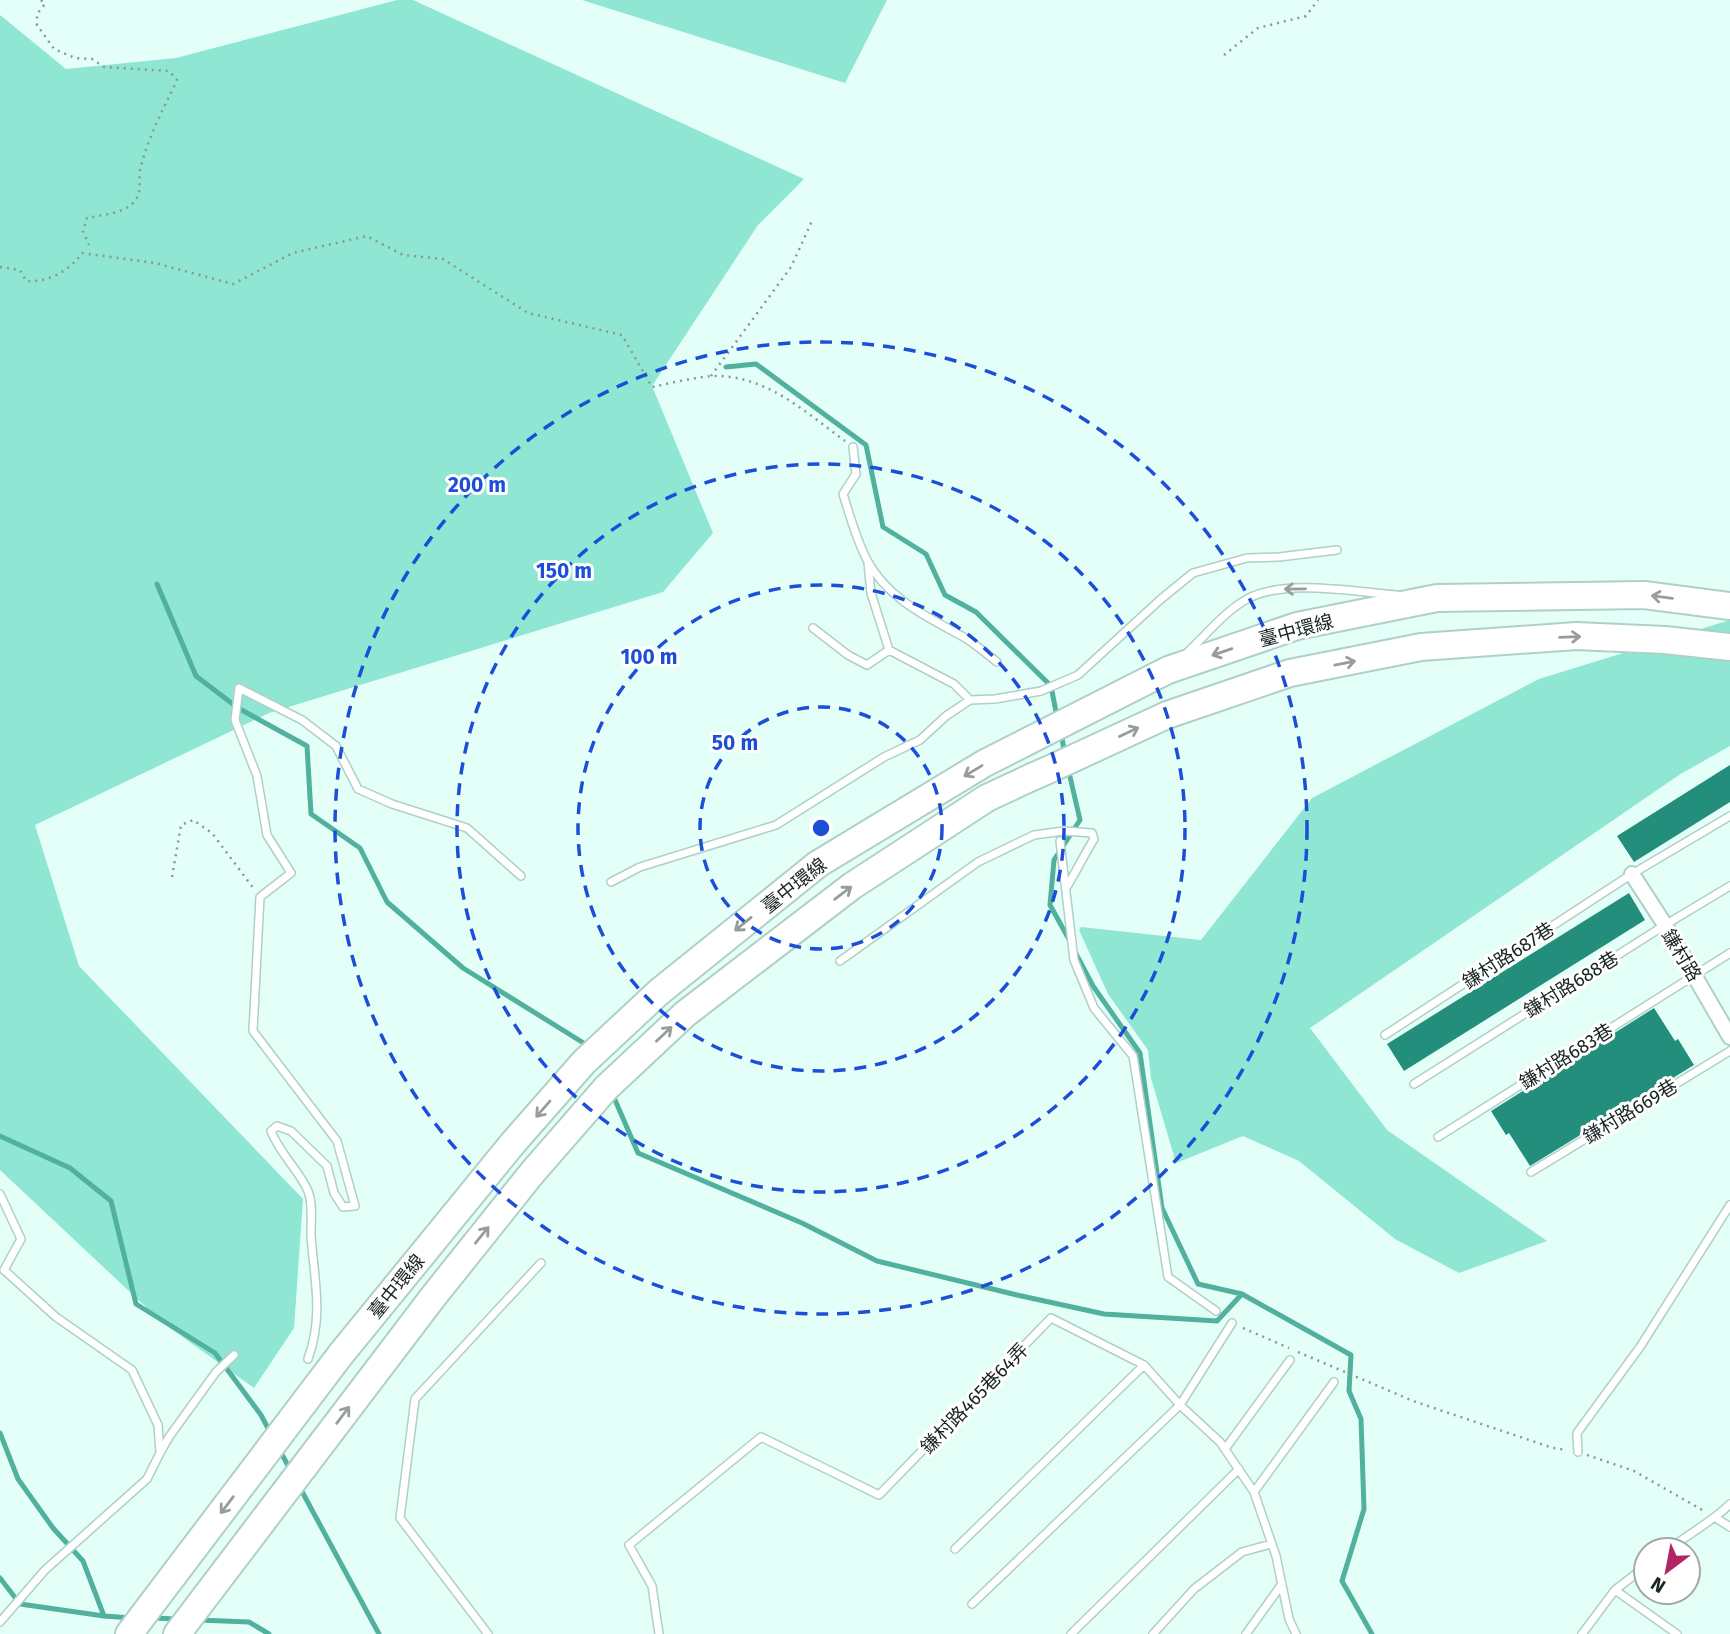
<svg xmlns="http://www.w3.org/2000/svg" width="1730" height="1634" font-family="'Fira Sans','Noto Sans TC',sans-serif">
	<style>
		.green { fill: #8ee6d3 }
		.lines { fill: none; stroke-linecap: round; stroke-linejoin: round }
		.stream { stroke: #51b19e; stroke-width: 5 }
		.building { fill: #228e7b }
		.service-casing { stroke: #afd0c7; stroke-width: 10 }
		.minor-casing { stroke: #afd0c7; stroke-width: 18 }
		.motorway-casing { stroke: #afd0c7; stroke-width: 30 }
		.path { stroke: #859a95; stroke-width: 2.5; stroke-dasharray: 2 5; stroke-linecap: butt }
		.service { stroke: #fff; stroke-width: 7 }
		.minor { stroke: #fff; stroke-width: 14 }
		.motorway { stroke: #fff; stroke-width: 26 }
		.motorway-bridge-casing { stroke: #afd0c7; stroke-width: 30; stroke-linecap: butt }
		.motorway-bridge { stroke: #fff; stroke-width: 26 }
		.oneway { stroke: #979d9c }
		.ring { fill: none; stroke: #1d4ed8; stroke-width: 3.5; stroke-dasharray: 12 9 }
		.labels { text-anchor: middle; stroke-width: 6; stroke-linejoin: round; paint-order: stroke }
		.street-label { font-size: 19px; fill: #182522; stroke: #fff }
		.centre { fill: #1d4ed8; stroke: #fff; stroke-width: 3.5 }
		.ring-label { font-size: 21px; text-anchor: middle; font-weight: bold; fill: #1d4ed8; stroke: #fff; stroke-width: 6; stroke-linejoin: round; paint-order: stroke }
	</style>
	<rect width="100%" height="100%" fill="#e4fff8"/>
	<path class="green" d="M397,0H413L804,179L758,225L652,386L713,533L663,592L269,713L35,825L79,966L303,1199L294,1328L254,1388L163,1323L0,1170V15L66,69L176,58Z
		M582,0H887L845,83Z
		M1730,620V746L1679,775L1310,1028L1387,1130L1547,1241L1459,1273L1395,1239L1299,1161L1243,1136L1176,1163L1151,1078L1148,1050L1108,994L1079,930L1081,927L1201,940L1312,798L1539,679Z"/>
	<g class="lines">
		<path class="stream" d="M726,367L756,364L866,445L883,527L926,554L945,595L976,612L1051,686L1057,717
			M157,584L196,676L238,708L307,746L311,814L360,848L387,902L463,968L590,1047
			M1061,733L1065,755
			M1068,768L1080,820L1054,860L1050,905L1071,943
			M1075,952L1093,986L1140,1053L1162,1208L1198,1284L1242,1294L1351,1355L1349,1391L1361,1419L1364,1509L1342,1581L1372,1634
			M612,1093L638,1153L802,1223L877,1261L1017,1295L1104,1314L1217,1321L1242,1294
			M0,1136L70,1168L111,1201L136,1304L215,1353L261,1415L271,1434
			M0,1433L18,1479L53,1528L83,1561L104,1616L132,1618
			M279,1449L291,1471
			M299,1486L379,1634
			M0,1578L20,1604L104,1616
			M152,1618L177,1619
			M198,1620L249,1622L269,1634"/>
	</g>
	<path class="building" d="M1730,765V802L1634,862L1617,836Z
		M1629,893L1645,920L1404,1071L1387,1044Z
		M1654,1008L1675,1041L1678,1039L1694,1065L1530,1166L1509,1133L1506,1135L1491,1111Z"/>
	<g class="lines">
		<defs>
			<path id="service" d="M853,447L856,474L843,494C850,516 856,539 867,560C888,600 930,618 967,639C977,646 987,654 997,662
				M868,563L871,593L889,650L954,684L970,700
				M813,628L848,655L867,665L889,650
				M1187,653C1206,635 1224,612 1247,599C1286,578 1355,592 1397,595
				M1060,841L1074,960L1094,1008L1133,1056L1168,1277L1216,1311
				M611,882L640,867L776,825L884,757L920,740L946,716L970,700L995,699L1041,691L1078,675L1161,599L1193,573L1247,558L1279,557L1337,550
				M840,961L978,862L1034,835L1064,831L1092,833L1094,839C1084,855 1076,872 1066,888
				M1385,1035L1632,874L1730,816
				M1414,1084L1665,925L1730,886
				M1438,1137L1730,953
				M1531,1172L1730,1051
				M0,1194L21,1239L4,1270L56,1317L132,1370L158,1425L160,1453L169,1437L216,1372L234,1355
				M308,1359C324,1314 314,1280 311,1235C311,1222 313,1203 308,1191C300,1172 280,1154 271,1131L277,1126L291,1131L327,1166L334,1193L343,1207L355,1206L337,1141L253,1031L260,897L291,873L267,835L257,776L235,720L239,688L302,720L336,746L358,789L392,804L467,828L521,876
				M1225,1449L1290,1360
				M1578,1452L1577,1433L1640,1347L1730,1205
				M1254,1492L1334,1382
				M1716,1518L1730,1527
				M955,1549L1144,1365
				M1668,1550C1688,1534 1712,1522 1730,1504
				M1615,1590L1677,1634
				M972,1604L1180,1405L1232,1323
				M0,1622L45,1570L147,1479L160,1453
				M488,1634L400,1518L415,1399L541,1263
				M659,1634L652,1586L629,1545L761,1437L879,1495L1051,1318L1144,1365L1180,1405L1220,1442L1254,1492L1276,1556L1289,1619L1296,1634
				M1071,1634L1239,1469
				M1153,1634L1194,1589L1242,1552L1271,1544
				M1246,1634L1282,1584
				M1582,1634L1615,1590L1646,1566"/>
			<path id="minor" d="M1632,874L1665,925L1730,1037"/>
			<path id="motorway" d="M1048,770L1167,715L1290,673L1421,647L1576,636L1665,640L1730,647
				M129,1634L341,1354L513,1143L584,1062L659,992L818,864L985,763L1168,670L1297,626L1437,598L1644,595L1730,606
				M177,1634L433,1297L532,1173L606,1088L685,1014L852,886L987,798L1032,777"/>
		</defs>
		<use href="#service" class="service-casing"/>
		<use href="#minor" class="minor-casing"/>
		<use href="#motorway" class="motorway-casing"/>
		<path class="path" d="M41,0L45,4L37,14V25L54,49L75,58L92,59L104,67L169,71L177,80C163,110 150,133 141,166C137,179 144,192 133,203C122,214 101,215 87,218L83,231L89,245
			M1224,55L1258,28L1306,16L1318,0
			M0,267L20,270L26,281C47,283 70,271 82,253L155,263L233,284L293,253L367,236L403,255L443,259L528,313L622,335L652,387C671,383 692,378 711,376C765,374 804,411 845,441
			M711,376L791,267L812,221
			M172,877L181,825L193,820L212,833L254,889
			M1243,1328L1289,1348
			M1298,1352L1413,1401L1553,1448L1567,1450
			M1587,1455L1634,1471L1704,1511"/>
		<use href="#service" class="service"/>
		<use href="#minor" class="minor"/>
		<use href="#motorway" class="motorway"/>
		<defs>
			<path id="motorway-bridge" d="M1032,777L1048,770"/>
		</defs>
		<use href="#motorway-bridge" class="motorway-bridge-casing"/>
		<use href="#motorway-bridge" class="motorway-bridge"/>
	</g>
	<defs><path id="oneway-shaft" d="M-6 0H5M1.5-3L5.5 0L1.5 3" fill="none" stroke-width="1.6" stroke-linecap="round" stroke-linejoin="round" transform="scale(1.75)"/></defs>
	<g class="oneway">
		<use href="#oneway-shaft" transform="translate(1295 589) rotate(179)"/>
		<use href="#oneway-shaft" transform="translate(1662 597) rotate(-173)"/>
		<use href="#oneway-shaft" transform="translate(1570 637) rotate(-2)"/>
		<use href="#oneway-shaft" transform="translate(1222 652) rotate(161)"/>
		<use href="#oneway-shaft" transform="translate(1345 663) rotate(-11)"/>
		<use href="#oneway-shaft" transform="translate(1129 732) rotate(-25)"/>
		<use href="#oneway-shaft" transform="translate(973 771) rotate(149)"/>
		<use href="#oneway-shaft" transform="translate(843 893) rotate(-37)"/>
		<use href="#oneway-shaft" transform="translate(743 924) rotate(141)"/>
		<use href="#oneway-shaft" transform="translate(664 1034) rotate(-43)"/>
		<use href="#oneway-shaft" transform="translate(543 1109) rotate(131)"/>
		<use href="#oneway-shaft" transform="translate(482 1235) rotate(-51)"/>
		<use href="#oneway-shaft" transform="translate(343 1415) rotate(-53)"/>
		<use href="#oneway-shaft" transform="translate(227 1505) rotate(127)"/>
	</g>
	<g class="ring">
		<circle cx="821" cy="828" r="121"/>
		<circle cx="821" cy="828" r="243"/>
		<circle cx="821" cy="828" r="364"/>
		<circle cx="821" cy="828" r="486"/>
	</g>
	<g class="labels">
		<g class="street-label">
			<text transform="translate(1296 630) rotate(-15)" y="7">臺中環線</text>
			<text transform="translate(794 885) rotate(-38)" y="7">臺中環線</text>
			<text transform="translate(1508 955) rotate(-33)" y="7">鎌村路687巷</text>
			<text transform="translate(1682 955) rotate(59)" y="7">鎌村路</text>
			<text transform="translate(1571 984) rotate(-32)" y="7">鎌村路688巷</text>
			<text transform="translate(1566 1056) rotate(-32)" y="7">鎌村路683巷</text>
			<text transform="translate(1630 1111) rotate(-31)" y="7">鎌村路669巷</text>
			<text transform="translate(396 1286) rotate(-51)" y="7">臺中環線</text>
			<text transform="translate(974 1398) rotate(-46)" y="7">鎌村路465巷64弄</text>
		</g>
	</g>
	<circle cx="821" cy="828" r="10" class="centre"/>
	<g class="ring-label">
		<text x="477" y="492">200 m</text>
		<text x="564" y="578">150 m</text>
		<text x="649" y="664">100 m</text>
		<text x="735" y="750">50 m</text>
	</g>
	<g transform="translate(1667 1571) rotate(212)"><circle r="33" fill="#ffffff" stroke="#a3a8a7" stroke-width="2"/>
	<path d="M0-5L12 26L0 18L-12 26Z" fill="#b02665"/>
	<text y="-10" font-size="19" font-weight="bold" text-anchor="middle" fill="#182522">N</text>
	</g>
</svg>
